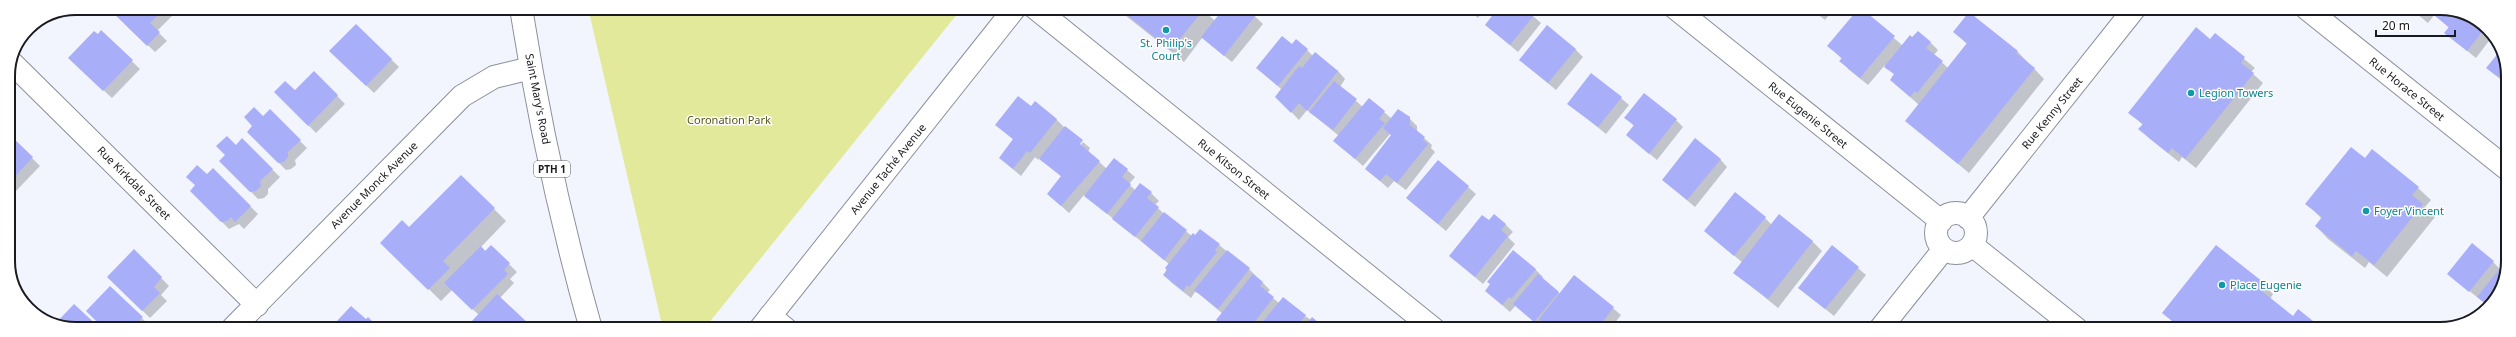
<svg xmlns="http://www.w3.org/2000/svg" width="2516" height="337" font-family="'Noto Sans',sans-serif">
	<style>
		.green { fill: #e3e99a }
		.shadow { fill: #0003 }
		.building { fill: #a9aef9 }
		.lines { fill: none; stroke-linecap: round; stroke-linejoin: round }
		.minor-casing { stroke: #8b8f99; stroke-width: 24 }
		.tertiary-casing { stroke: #8b8f99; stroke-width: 24 }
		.trunk-casing { stroke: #8b8f99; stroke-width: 24 }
		.minor { stroke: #fff; stroke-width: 22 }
		.tertiary { stroke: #fff; stroke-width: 22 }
		.trunk { stroke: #fff; stroke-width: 22 }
		.culture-dot { fill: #0f9aa8; stroke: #fff; stroke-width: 1.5 }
		.labels { text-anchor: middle; stroke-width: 3; stroke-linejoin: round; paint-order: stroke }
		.shield { fill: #fff; stroke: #5f5f62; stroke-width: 1 }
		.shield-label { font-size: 10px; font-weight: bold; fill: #1a1b1f }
		.culture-label { font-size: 11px; fill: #0d838f; stroke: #fff; text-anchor: start }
		.street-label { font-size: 11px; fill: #1a1b1f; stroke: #fff }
		.park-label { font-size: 11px; fill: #535618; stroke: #fff }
		.rim { fill: none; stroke: #1a1b1f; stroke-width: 2 }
	</style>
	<rect width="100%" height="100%" fill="#f2f5fe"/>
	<path class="green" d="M588,8H962L704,329H663Z"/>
	<path class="shadow" d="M109,8H168L174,14L157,31L167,41L155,52Z
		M188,8H205L196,16Z
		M1116,8H1201L1215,21L1241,14L1246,8L1263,24L1232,62L1202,38L1184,62Z
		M1466,8H1485L1478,18Z
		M1810,8H1847L1841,16L1834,9L1825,20Z
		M1860,8L1903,46L1930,42L1938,50L1934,55L1948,68L1967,44L1954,32L2017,51L2044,79L1969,173L1906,121L1919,105L1891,80L1895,75L1885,65L1868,85L1848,69L1842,59L1829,46Z
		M2411,9H2448L2485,25L2492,37L2476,58L2445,33L2449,28L2436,16L2440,11L2438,10L2428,23Z
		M1533,16L1541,23L1518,52L1486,25Z
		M356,25L399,67L374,93L331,51Z
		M101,32L140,69L112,98L77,66Z
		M2215,35L2255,68L2251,72L2263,83L2196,168L2182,157L2179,162L2150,139L2140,129L2143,125L2129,112Z
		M1292,45L1307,50L1313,56L1315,54L1338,71L1345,79L1340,87L1363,107L1384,112L1392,119L1409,118L1417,126V132L1432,145L1431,148L1435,152L1406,190L1394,181L1388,188L1366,169L1392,136L1390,134L1363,166L1335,141L1339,136L1316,117L1307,110L1299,120L1276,96L1281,89L1257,68Z
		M1575,49L1583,57L1556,90L1520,60Z
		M314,72L345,104L316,133L275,92H295Z
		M1621,98L1629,105L1606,134L1569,104Z
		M1031,108L1056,119L1065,128L1078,149L1083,142L1090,148L1088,152L1106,168L1127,170L1135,177L1129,184L1136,191L1151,193L1159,201L1155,205L1164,214L1192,236L1219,245L1249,269L1270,290L1267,293L1279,303L1305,316L1325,329H1227L1218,320L1223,314L1198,293L1195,292L1191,298L1172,283L1164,275L1169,264L1084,195L1069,213L1048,194L1062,177L1039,158L1038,160L1035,157L1021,176L1008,165L1014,140L996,125Z
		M270,111L307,148L295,160L296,165L291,169L286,170L248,132Z
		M1626,118L1676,120L1683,127L1657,160L1627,135L1634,126Z
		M9,135L40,166L16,191L9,185Z
		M242,140L280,177L268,189V194L264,198L258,199L221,161Z
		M1720,159L1727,167L1695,207L1663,180Z
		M2365,159L2418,188L2431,200L2425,207L2435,217L2387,277L2369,262L2365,268L2328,239L2316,226L2322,219L2307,204Z
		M1438,161L1476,194L1446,231L1407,198Z
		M213,169L258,214L244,229L239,224L229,229L191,191Z
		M461,176L506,221L481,247L486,252L491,246L517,272L510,279L514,283L500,298L532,329H478L479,315L452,290L441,301L382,243L409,229Z
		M1765,218L1772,225L1812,241L1822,251L1778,308L1735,273L1743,263L1713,238Z
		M1489,222L1505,224L1513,232L1508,237L1515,244L1483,284L1450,256Z
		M1832,246L1866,275L1834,316L1799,288Z
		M134,250L169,286L161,295L167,301L150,318L108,277Z
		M2493,262L2500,269L2502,267L2507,271L2485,312L2487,305L2448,274Z
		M1535,269L1543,277L1542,278L1560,294L1575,276L1621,315L1610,329H1550L1546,325L1543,329L1516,305L1510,312L1486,291Z
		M2262,283L2273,294L2270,299L2293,317L2321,329H2181L2163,313Z
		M110,287L150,326L147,328H105L87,311Z
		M74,305L98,328H68L57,323Z"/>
	<path class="building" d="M108,8H165L150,23L160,32L147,46Z
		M1118,8H1203L1204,9L1171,50Z
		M1224,8H1236L1241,13L1247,8L1256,15L1224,56L1201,37Z
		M1498,8H1525L1534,15L1510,45L1485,25Z
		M1859,8H1861L1895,36L1860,78L1839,61L1842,58L1827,46Z
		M2440,9H2448L2485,25L2486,27L2467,51L2444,33L2449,27L2435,16Z
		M1969,12L2018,51L2016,53L2035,68L1958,164L1905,121L1967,43L1953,32Z
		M356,24L392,59L366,86L329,51Z
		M1547,25L1576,49L1548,83L1519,60Z
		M2196,27L2210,39L2215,33L2245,57L2241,63L2254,73L2185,159L2172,148L2168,153L2138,129L2143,124L2128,113Z
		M101,30L133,60L103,91L68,58L94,31L98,34Z
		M1918,31L1931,42L1926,48L1943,61L1917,93L1915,91L1910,97L1890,80L1894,74L1884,67L1910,35L1912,37Z
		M1282,36L1292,44L1296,39L1308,49L1278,86L1256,68Z
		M2500,51L2507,63V84L2486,68Z
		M1315,52L1338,71L1307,111L1299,103L1291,113L1275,97L1299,66L1302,68Z
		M314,71L338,95L308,126L274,92L285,81L295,90Z
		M1591,73L1622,97L1598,127L1567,104Z
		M1334,81L1357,99L1333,130L1309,112Z
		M1644,93L1677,119L1649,154L1626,135L1634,125L1624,118Z
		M1018,96L1031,106L1035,101L1057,119L1030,153L1027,151L1013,169L999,158L1013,139L995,125Z
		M1369,98L1385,111L1379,119L1385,123L1355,159L1333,141Z
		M254,107L263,116L270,109L301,140L288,152V157L284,162L278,163L247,132L252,126L244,117Z
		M1398,109L1410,117V125L1425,137L1423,140L1428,144L1397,183L1386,174L1380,181L1365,169L1391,135L1383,128Z
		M1065,126L1083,140L1080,144L1100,161L1061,206L1047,194L1061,176L1039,159Z
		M9,134L33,157L9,183Z
		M227,136L236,145L242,138L273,169L260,181L261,186L256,191L250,192L219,161L225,155L216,146Z
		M1695,138L1721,159L1687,200L1662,180Z
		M2351,147L2365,158L2372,149L2419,187L2412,195L2423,204L2374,265L2356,251L2352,256L2315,226L2322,217L2305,204Z
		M1114,158L1128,169L1122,177L1131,184L1107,214L1084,196Z
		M1438,160L1469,186L1438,224L1406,198Z
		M197,165L207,174L213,168L251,206L235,222L231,217L227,221L221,222L190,191L195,185L186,177Z
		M461,175L495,208L443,261L450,268L428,290L380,243L402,220L409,227Z
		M1140,183L1152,192L1147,198L1159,207L1135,237L1112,219Z
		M1735,192L1766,217L1734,256L1704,231Z
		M1164,212L1187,230L1164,260L1141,241Z
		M1494,214L1506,224L1501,230L1508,236L1475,277L1449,256L1482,215L1489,220Z
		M1779,214L1813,241L1768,299L1733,273Z
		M1200,229L1220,244L1215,250L1217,252L1189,287L1187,285L1183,291L1163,275L1167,270L1165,268L1193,233L1195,235Z
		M2472,243L2494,261L2469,292L2447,274Z
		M491,245L510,263L504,270L508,274L472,310L444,283L481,246L485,251Z
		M1832,245L1859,267L1825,309L1798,288Z
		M2216,245L2263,282L2258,288L2293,316L2298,309L2323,329H2182L2162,313Z
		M134,249L162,277L154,287L160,293L142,311L107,277Z
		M1227,250L1250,268L1218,309L1194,290Z
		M1513,250L1536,269L1511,299L1509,297L1502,305L1485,291L1490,284L1487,282Z
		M2502,266L2507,270L2485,312L2482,313L2480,312L2486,304L2477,297Z
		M1253,274L1263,282L1260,286L1274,297L1249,329H1228L1216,320Z
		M1538,274L1559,292L1534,322L1513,304Z
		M1574,275L1614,307L1597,329H1551L1539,319Z
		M110,286L143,317L132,328L124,326L121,328H103L86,311Z
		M497,294L529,324L525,329H477L471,322Z
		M1283,297L1306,315L1294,329H1257Z
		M74,304L100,328H68L56,323Z
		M351,306L366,319L368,317L380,329H338L342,325L337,321Z
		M1312,317L1326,329H1303Z"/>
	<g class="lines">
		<defs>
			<path id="minor" d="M1035,8L1434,329
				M1675,8L1941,221
				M2307,9L2507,169
				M11,62L257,305
				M1936 233a20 20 0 1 1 40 0a20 20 0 1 1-40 0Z
				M1968,218L2135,8
				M1972,245L2077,329
				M770,316L786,329
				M233,328L462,96L494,77L531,68
				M1880,329L1944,249"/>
			<path id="tertiary" d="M760,329L1015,8"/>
			<path id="trunk" d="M521,8C538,116 561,223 591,329"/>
		</defs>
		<use href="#minor" class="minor-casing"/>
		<use href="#tertiary" class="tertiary-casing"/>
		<use href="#trunk" class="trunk-casing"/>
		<use href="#minor" class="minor"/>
		<use href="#tertiary" class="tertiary"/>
		<use href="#trunk" class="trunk"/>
	</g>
	<g class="culture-dot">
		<circle cx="1166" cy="30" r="4"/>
		<circle cx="2191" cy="93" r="4"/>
		<circle cx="2366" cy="211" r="4"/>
		<circle cx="2222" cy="285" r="4"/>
	</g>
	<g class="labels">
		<rect class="shield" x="534" y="161" width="36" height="16" rx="3"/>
		<g class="shield-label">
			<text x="552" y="173">PTH 1</text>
		</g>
		<g class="culture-label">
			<text x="1166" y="47" text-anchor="middle">St. Philip's<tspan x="1166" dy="13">Court</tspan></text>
			<text x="2199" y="97">Legion Towers</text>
			<text x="2374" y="215">Foyer Vincent</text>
			<text x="2230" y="289">Place Eugenie</text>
		</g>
		<g class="street-label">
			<text transform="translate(2407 89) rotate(39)" y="4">Rue Horace Street</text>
			<text transform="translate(538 99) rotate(79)" y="4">Saint Mary's Road</text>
			<text transform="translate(2052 113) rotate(-51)" y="4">Rue Kenny Street</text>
			<text transform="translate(1808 115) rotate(39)" y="4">Rue Eugenie Street</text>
			<text transform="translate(888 169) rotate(-51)" y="4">Avenue Taché Avenue</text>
			<text transform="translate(1234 169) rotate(39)" y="4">Rue Kitson Street</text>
			<text transform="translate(134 183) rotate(45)" y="4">Rue Kirkdale Street</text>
			<text transform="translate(374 185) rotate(-45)" y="4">Avenue Monck Avenue</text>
		</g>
		<g class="park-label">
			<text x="729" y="124">Coronation Park</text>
		</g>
	</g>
	<path d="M0 0H2516V337H0ZM76 15H2440A61 61 0 0 1 2501 76V261A61 61 0 0 1 2440 322H76A61 61 0 0 1 15 261V76A61 61 0 0 1 76 15Z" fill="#fff" fill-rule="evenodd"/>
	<path class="rim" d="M76 15H2440A61 61 0 0 1 2501 76V261A61 61 0 0 1 2440 322H76A61 61 0 0 1 15 261V76A61 61 0 0 1 76 15Z"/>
	<path d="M2376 30v6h79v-6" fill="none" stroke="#1a1b1f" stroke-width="2"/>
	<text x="2382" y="30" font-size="12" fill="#1a1b1f" stroke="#ffffff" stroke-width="3" paint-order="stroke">20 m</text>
</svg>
